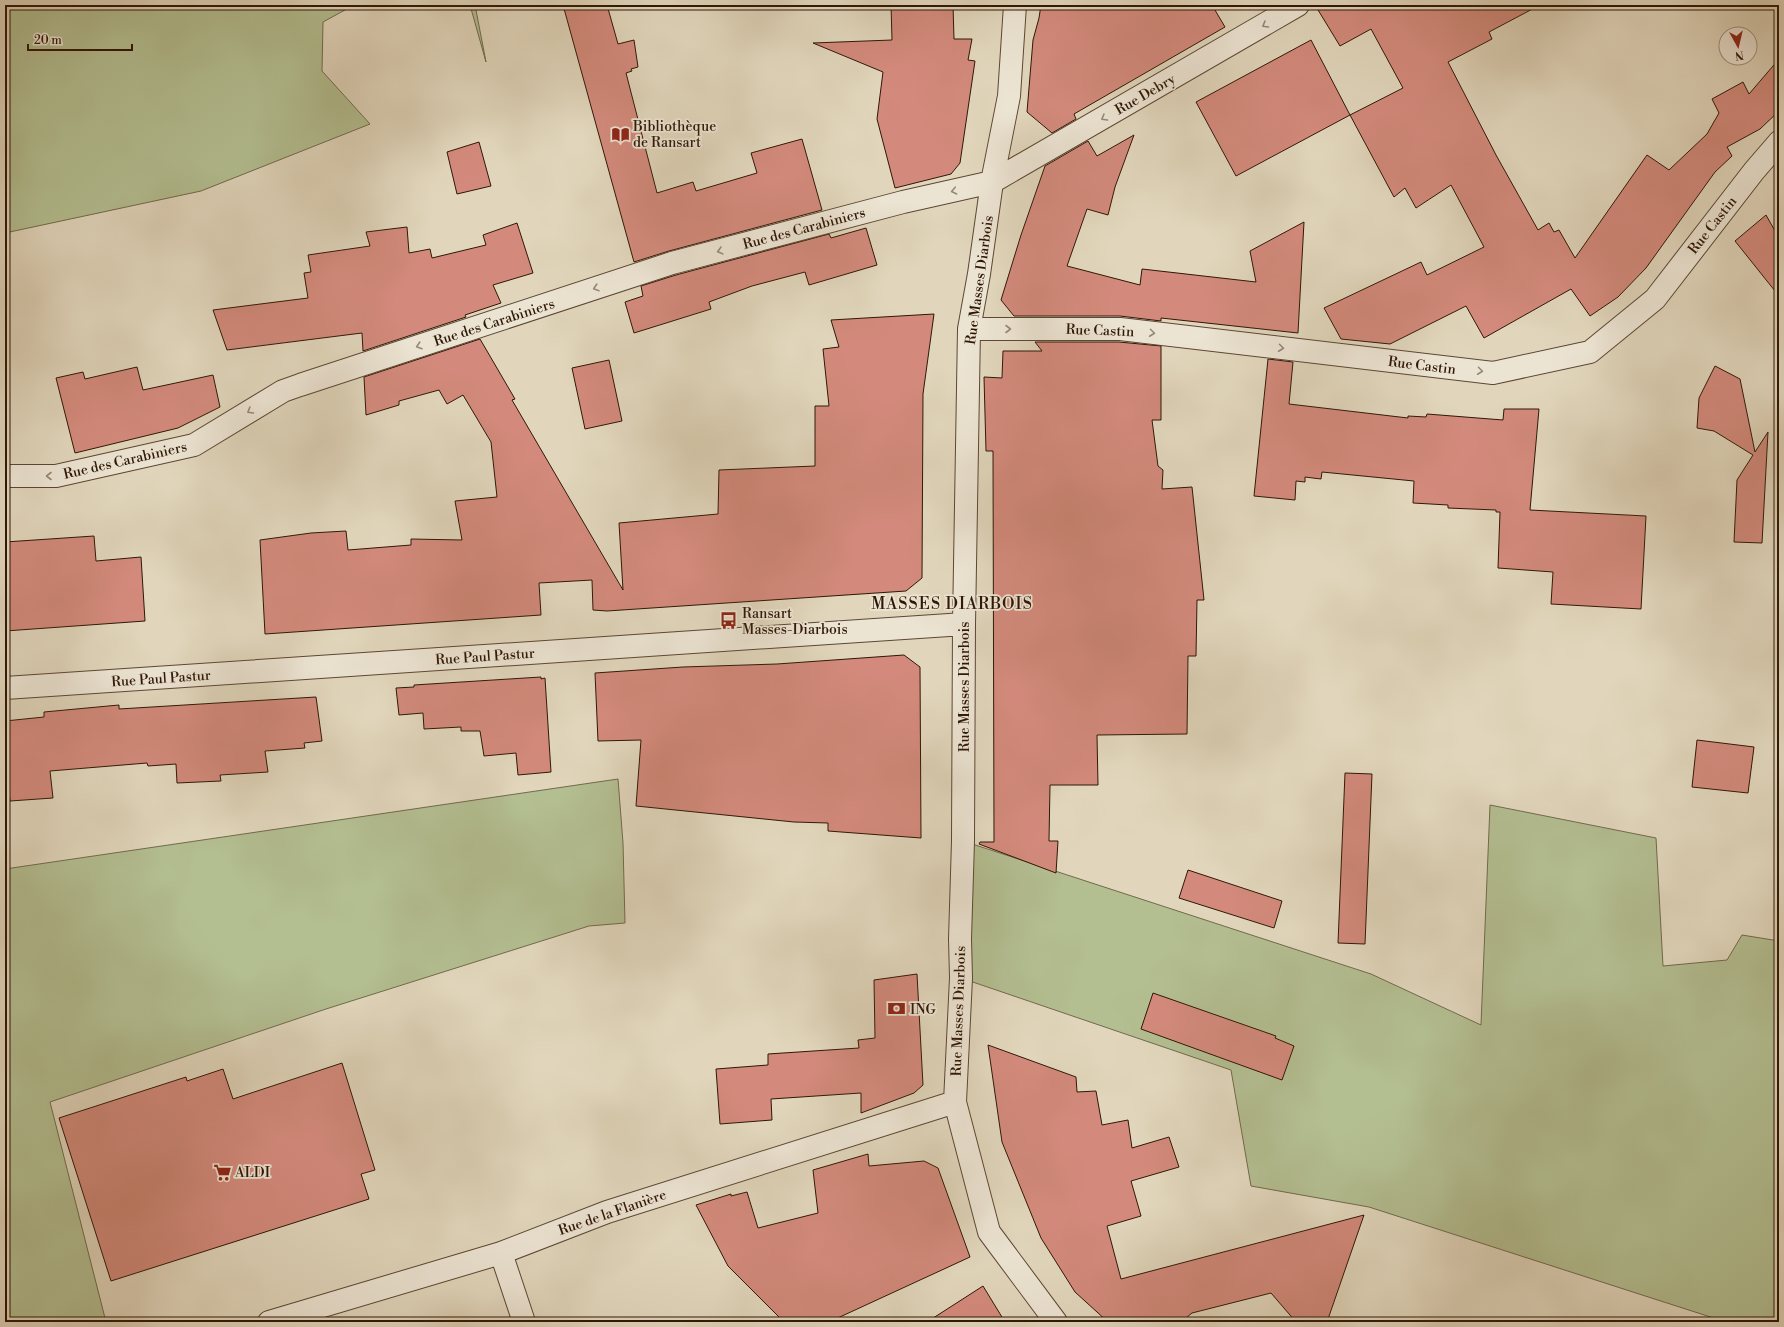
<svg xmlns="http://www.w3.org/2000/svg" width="1784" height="1327" font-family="'Libre Bodoni',serif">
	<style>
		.green { fill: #b3be91; stroke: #716a4c }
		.building { fill: #d38a7c; stroke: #2f1706 }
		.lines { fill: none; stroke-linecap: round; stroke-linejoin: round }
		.minor-casing { stroke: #5c4734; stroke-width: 24 }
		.minor { stroke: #ece4d3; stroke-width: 22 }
		.oneway { stroke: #978877 }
		.labels { text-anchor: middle; stroke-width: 3.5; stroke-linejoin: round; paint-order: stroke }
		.street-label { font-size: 14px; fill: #2f1706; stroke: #ece4d3 }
		.poi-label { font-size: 14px; fill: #2f1706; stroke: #ece4d3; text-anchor: start }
		.quarter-label { font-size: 16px; letter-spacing: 1px; fill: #2f1706; stroke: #ece4d3 }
	</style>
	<rect width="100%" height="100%" fill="#e1d6bc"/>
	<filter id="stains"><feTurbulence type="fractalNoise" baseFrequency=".005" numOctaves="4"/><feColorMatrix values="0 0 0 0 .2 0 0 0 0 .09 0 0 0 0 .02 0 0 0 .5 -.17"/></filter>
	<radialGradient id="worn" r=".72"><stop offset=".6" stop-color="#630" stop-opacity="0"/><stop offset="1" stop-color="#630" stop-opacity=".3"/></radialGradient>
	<path class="green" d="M5,5H354L323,22L322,71L370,124L201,191L5,233Z
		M470,5H475L486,62Z
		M618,779L623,843L625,923L589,926L326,1009L50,1102L106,1322H5V869Z
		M1490,805L1656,838L1663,966L1727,960L1742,935L1779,941V1322H1726L1369,1207L1251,1186L1231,1070L961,978L963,841L1371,974L1481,1025Z"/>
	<path class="building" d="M563,5H607L618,44L634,40L638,67L631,69L632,71L626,73L657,193L693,182L696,191L757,173L751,153L802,139L822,210L669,251L634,262Z
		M891,5H953L954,39H972L968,60L975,61L960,163L951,174L895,188L877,119L883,72L813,43L892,40Z
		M1041,5H1212L1225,27L1074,114L1076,119L1052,133L1027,112L1033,40L1039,18Z
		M1315,5H1540L1489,32L1492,39L1448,62L1496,155L1538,230L1549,223L1554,232L1559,230L1575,258L1647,155L1669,170L1707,134L1719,113L1712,99L1743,82L1749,94L1779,59V111L1760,129L1727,147L1732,156L1715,172L1646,268L1618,297L1590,316L1571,289L1484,338L1466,306L1390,344L1341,339L1324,308L1421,262L1427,275L1484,247L1451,185L1416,208L1405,188L1394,197L1350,115L1403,88L1371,29L1340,46Z
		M1311,40L1350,115L1236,176L1196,102Z
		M1134,135L1115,187L1108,215L1087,209L1067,266L1140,285L1142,269L1256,282L1250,251L1304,222L1298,333L1161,318V321L1120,316H1014L1001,300L1021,235L1045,166L1088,141L1097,156Z
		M479,142L491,186L457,194L447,152Z
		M1766,215L1779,238V296L1735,241Z
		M517,223L533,273L493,285L501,303L465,315L466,317L363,351L362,333L227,350L213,310L308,298L304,273L311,272L308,255L370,246L366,232L407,227L409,253L430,249L432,258L486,245L483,235Z
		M866,228L877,265L809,285L805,272L752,286L709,302L711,309L634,333L625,302L643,296L641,286L676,275L829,234L831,238Z
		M934,314L923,394L922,578L906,591L607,611L593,610L592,580L539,583L541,615L265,634L260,540L311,533L346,531L348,550L411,545V539L462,540L455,501L497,497L491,442L463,395L447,404L439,390L399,401V405L366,415L364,377L480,339L515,399L512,400L623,590L619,523L718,514L719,470L815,466V406H829L823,349L839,347L831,320Z
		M1035,342H1119L1161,346V420H1152L1158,466L1163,470L1162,489L1192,487L1204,600H1197L1196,656H1188L1187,734L1097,735L1098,785H1050L1049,841H1058L1056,873L979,844L980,842H994L993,451H986L984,377L1002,378L1003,351H1042Z
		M1268,359L1293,362L1289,404L1408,418V416L1426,417L1427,414L1503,420L1504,409H1539L1530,510L1646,516L1641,609L1551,604L1553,572L1498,568L1500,512H1496V510L1448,508V505L1413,503L1414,481L1322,472L1321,479L1305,477V482L1296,481L1295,500L1254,496Z
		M609,360L622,421L585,429L572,368Z
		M1715,366L1740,379L1755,452L1768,432L1762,543L1734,542L1737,480L1753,455L1714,431L1697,428L1699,398Z
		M137,367L143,390L213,375L220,407L178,428L75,453L56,378L83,372L85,379Z
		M94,536L96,561L141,557L145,621L5,631V542Z
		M904,655L920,667L921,838L828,831V823L794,822L636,806L641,740L598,741L595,673L683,667L777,664Z
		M541,677V679L545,678L551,772L518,775L516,753L484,756L480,731H461V727L424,729L423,713L399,715L396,688L414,687V685Z
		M316,697L322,741L304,743L305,748L265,751L268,772L220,775L221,781L177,783L176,764L148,766L147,763L50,771L53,798L10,801L7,772H5V721L44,717V712L119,705V709Z
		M1697,740L1754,747L1748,793L1692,787Z
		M1345,773L1372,774L1365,944L1338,943Z
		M1188,870L1282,901L1274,928L1179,898Z
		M917,974L923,1085L914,1093L861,1113V1093L771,1099L772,1120L720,1124L716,1069L768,1065V1054L859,1048L858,1040L875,1038L874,980Z
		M1153,993L1276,1036L1275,1038L1294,1046L1282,1080L1141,1029Z
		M988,1045L1076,1077L1077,1092L1096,1091L1102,1125L1128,1120L1132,1148L1169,1137L1179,1167L1131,1181L1141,1216L1107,1226L1121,1279L1364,1215L1327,1322H1296L1271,1293L1192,1313L1181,1322H1108L1075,1292L1041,1238L1002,1142Z
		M342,1063L375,1170L361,1174L369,1199L111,1281L59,1118L186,1077L187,1081L223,1069L233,1099Z
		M868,1154L869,1166L924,1161L938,1168L970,1257L829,1322H784L728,1266L696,1205L731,1194V1196L747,1192L758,1228L818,1213L813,1170Z
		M983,1286L1005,1322H927Z"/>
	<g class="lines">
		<defs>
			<path id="minor" d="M1015,5L1009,96L992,182L979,274L969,329L964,624L963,841L960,939L961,978L955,1102L989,1232L1056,1322
				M969,329H1120L1493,373L1590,352L1655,299L1754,171L1779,142
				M5,476H56L194,445L283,391L300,385L672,263L903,202L992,182L1298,5
				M5,688L964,624
				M501,1253L524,1322
				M269,1322L501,1253L607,1212L955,1102"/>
		</defs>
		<use href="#minor" class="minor-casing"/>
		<use href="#minor" class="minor"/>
	</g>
	<defs><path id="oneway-chevron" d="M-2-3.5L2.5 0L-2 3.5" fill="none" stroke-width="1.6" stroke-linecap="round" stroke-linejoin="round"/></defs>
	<g class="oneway">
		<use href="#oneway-chevron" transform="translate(1265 25) rotate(150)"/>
		<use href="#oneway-chevron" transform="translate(1104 118) rotate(150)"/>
		<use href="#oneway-chevron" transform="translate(954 191) rotate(168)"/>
		<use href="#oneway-chevron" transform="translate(720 251) rotate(165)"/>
		<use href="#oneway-chevron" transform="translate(596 288) rotate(162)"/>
		<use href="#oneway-chevron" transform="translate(1008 329)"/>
		<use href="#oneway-chevron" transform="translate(1152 333) rotate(7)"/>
		<use href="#oneway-chevron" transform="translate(419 346) rotate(162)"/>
		<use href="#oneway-chevron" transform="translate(1281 348) rotate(7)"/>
		<use href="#oneway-chevron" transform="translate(1480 371) rotate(7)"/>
		<use href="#oneway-chevron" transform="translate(250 411) rotate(149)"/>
		<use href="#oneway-chevron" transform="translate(49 476) rotate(180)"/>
	</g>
	<defs>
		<symbol id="library-bare" viewBox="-9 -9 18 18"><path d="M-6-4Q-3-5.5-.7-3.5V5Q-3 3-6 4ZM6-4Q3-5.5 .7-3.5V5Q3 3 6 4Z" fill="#8f2418" stroke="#ece4d3" stroke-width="2.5" paint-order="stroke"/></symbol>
		<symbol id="bus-bare" viewBox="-9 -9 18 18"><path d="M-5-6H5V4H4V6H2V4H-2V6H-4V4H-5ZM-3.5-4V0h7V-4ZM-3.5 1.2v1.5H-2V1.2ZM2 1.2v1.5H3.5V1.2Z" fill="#8f2418" stroke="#ece4d3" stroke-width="2.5" paint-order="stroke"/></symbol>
		<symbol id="bank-bare" viewBox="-9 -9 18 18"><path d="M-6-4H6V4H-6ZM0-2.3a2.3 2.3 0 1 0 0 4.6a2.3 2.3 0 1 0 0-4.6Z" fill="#8f2418" stroke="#ece4d3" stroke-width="2.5" paint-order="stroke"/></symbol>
		<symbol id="supermarket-bare" viewBox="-9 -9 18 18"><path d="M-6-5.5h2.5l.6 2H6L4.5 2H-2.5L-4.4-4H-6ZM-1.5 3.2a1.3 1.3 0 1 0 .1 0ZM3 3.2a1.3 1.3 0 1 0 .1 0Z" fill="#8f2418" stroke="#ece4d3" stroke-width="2.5" paint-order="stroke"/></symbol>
	</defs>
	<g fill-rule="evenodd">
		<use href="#library-bare" x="608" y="122" width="25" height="25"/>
		<use href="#bus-bare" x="716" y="608" width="25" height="25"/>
		<use href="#bank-bare" x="884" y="996" width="25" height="25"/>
		<use href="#supermarket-bare" x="210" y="1160" width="25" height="25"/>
	</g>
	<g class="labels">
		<g class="street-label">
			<text transform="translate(1145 94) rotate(-30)" y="5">Rue Debry</text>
			<text transform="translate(1712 225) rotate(-52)" y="5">Rue Castin</text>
			<text transform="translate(804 228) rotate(-15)" y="5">Rue des Carabiniers</text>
			<text transform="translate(979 280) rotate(-82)" y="5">Rue Masses Diarbois</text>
			<text transform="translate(494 322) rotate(-18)" y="5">Rue des Carabiniers</text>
			<text transform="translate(1100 330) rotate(2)" y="5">Rue Castin</text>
			<text transform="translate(1422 365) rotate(7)" y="5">Rue Castin</text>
			<text transform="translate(125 460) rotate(-13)" y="5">Rue des Carabiniers</text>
			<text transform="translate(485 656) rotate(-4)" y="5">Rue Paul Pastur</text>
			<text transform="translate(161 678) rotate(-4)" y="5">Rue Paul Pastur</text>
			<text transform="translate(964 687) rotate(-90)" y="5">Rue Masses Diarbois</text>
			<text transform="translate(958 1011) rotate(-88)" y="5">Rue Masses Diarbois</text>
			<text transform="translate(612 1212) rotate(-19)" y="5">Rue de la Flanière</text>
		</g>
		<g class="poi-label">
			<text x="633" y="131">Bibliothèque<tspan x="633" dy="16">de Ransart</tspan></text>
			<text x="742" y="618">Ransart<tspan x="742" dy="16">Masses-Diarbois</tspan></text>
			<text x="910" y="1014">ING</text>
			<text x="235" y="1177">ALDI</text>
		</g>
		<g class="quarter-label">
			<text x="952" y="609">MASSES DIARBOIS</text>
		</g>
	</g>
	<rect width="1784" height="1327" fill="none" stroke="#e1d6bc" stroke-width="20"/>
	<rect x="6" y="6" width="1772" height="1315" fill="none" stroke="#2f1706" stroke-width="2"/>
	<rect x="10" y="10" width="1764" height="1307" fill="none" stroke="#2f1706"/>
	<g transform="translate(1738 46) rotate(172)"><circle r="19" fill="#ece4d3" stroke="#a09281"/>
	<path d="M0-3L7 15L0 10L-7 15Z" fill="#8f2418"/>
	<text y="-6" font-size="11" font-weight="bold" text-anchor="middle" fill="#2f1706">N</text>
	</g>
	<path d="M28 44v6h104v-6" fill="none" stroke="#2f1706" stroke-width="2"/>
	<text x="34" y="44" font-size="12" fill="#2f1706" stroke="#ece4d3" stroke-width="3" paint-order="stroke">20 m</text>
	<rect width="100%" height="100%" filter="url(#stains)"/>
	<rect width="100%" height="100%" fill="url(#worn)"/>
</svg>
